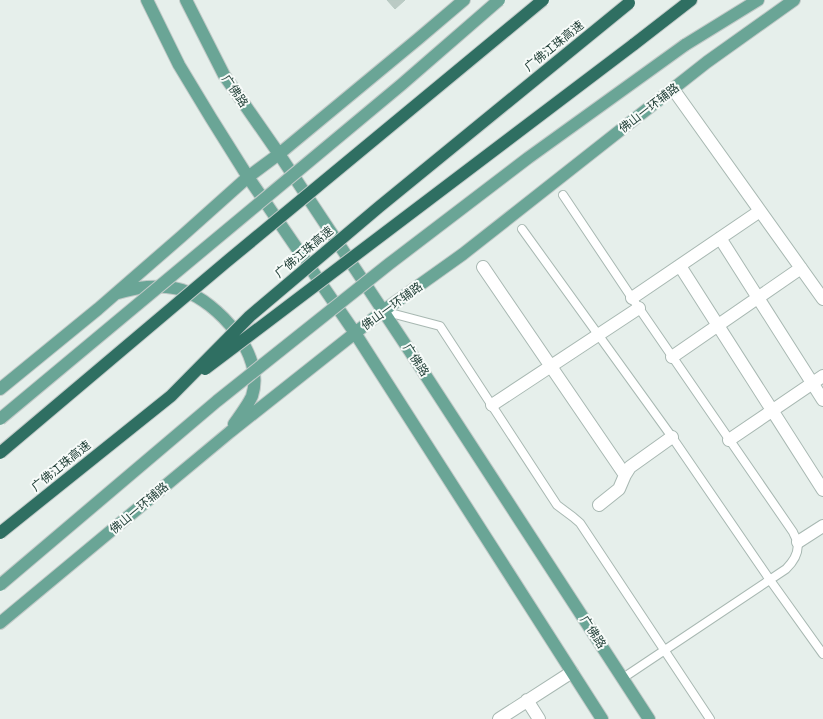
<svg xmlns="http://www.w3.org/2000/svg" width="823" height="719" font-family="Montserrat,'Noto Sans SC',sans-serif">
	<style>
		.building { fill: #bbcac4; stroke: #b8c9c2 }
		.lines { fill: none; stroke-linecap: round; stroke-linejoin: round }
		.lane-casing { stroke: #a8b8b2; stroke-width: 10 }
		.street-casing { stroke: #a8b8b2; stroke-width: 14 }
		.primary-casing { stroke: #c2cac8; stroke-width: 14 }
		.highway-casing { stroke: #c2cac8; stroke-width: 14 }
		.lane { stroke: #fff; stroke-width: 8 }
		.street { stroke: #fff; stroke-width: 12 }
		.primary { stroke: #6aa596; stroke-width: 12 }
		.highway { stroke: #2f6f62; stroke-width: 12 }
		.primary-bridge-casing { stroke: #c2cac8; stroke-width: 14; stroke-linecap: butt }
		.highway-bridge-casing { stroke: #c2cac8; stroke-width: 14; stroke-linecap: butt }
		.primary-bridge { stroke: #6aa596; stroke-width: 12 }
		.highway-bridge { stroke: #2f6f62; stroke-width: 12 }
		.labels { text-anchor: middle; stroke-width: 4; stroke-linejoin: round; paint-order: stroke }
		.street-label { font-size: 12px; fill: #24423a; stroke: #f7fbf9 }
	</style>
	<rect width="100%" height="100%" fill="#e6efeb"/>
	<path class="building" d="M387,0H405L395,9Z"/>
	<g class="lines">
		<defs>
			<path id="lane" d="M563,195L632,298L793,532C794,535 797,539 797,542C800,553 793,562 786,569L623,678
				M522,229L672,437L770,580L823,654
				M383,311L440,326L557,505L573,517L580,523L710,719"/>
			<path id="street" d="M673,89L823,299
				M720,238L823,400
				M680,266L823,490
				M483,267L625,475L630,467L672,437
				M632,298L760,211
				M672,357L801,268
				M492,405L639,308
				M729,440L823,376
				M599,505L619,489L625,475
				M798,542L823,526
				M527,700L539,719
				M499,719L572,672"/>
			<path id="primary" d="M147,0L179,65L211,118L248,177L355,333L602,719
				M186,0L224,75L279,154L413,356L649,719
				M685,45L758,0
				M118,293C125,291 132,289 139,288C151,286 170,286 182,290C218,302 266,355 252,396C249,403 239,417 234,424
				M0,389L98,309L182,236L248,177L279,154L418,39L464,0
				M0,623L230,432L355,333L383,311L463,254L707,62L794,0"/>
			<path id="highway" d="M633,45L691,0"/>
		</defs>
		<use href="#lane" class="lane-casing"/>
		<use href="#street" class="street-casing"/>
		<use href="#primary" class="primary-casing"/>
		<use href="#highway" class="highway-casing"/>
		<use href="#lane" class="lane"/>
		<use href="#street" class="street"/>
		<use href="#primary" class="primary"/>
		<use href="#highway" class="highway"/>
		<defs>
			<path id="primary-bridge" d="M0,419L401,85L499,0
				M0,585L217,401L389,264L528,158L685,45"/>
			<path id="highway-bridge" d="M205,369L633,45
				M0,453L225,263L543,0
				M0,533L171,396L250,316L379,207L629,3"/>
		</defs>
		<use href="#primary-bridge" class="primary-bridge-casing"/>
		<use href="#highway-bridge" class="highway-bridge-casing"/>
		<use href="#primary-bridge" class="primary-bridge"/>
		<use href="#highway-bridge" class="highway-bridge"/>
	</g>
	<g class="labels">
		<g class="street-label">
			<text transform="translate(554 46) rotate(-39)" y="4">广佛江珠高速</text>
			<text transform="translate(235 91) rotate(56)" y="4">广佛路</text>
			<text transform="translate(649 108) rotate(-38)" y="4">佛山一环辅路</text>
			<text transform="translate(304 252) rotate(-40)" y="4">广佛江珠高速</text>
			<text transform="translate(392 306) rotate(-36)" y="4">佛山一环辅路</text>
			<text transform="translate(416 360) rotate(57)" y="4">广佛路</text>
			<text transform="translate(61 466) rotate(-39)" y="4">广佛江珠高速</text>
			<text transform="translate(139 508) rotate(-40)" y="4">佛山一环辅路</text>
			<text transform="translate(593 632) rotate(57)" y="4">广佛路</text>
		</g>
	</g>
</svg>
